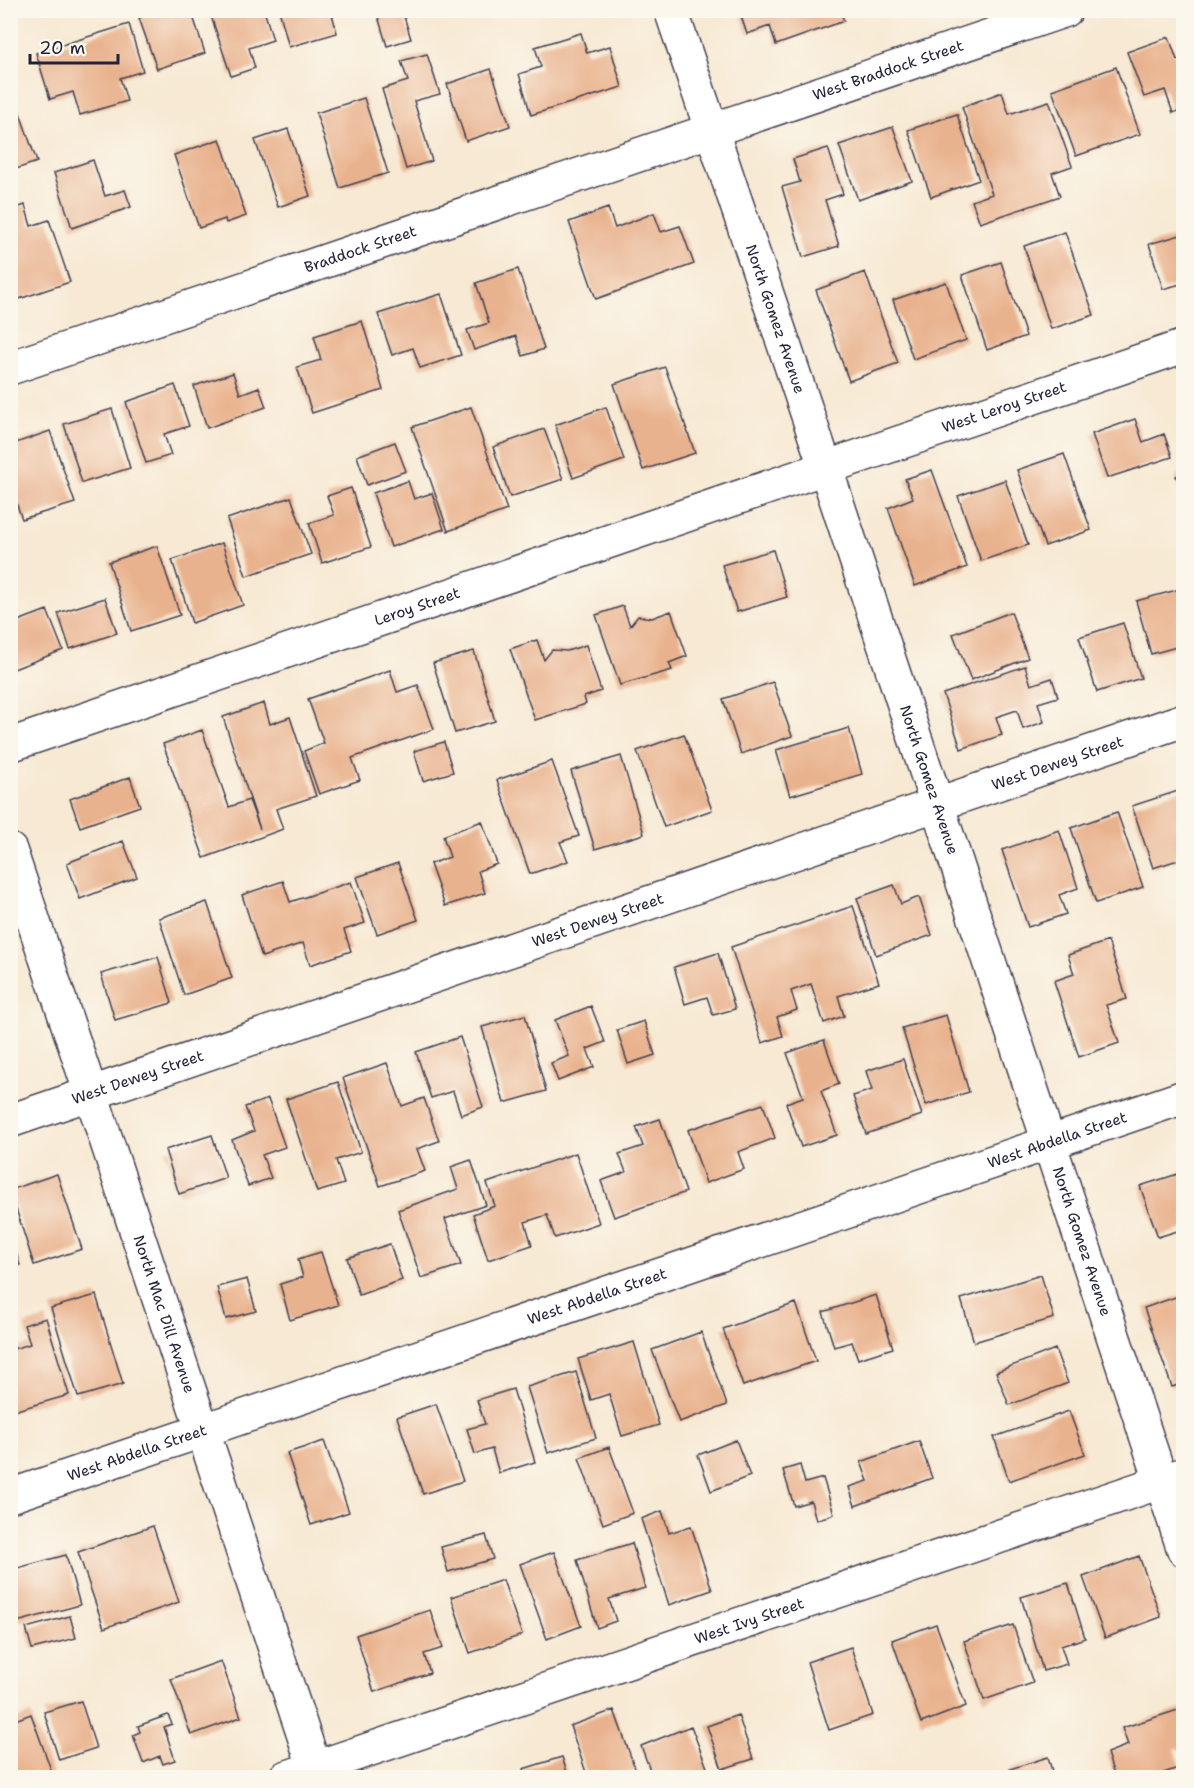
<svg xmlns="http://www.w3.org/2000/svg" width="1194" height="1788" font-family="'Shantell Sans',sans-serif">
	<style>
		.building { fill: #e9b28e }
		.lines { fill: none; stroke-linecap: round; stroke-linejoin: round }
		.minor-casing { stroke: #424052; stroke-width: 36 }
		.minor { stroke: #fff; stroke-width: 33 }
		.labels { text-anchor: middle; stroke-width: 4.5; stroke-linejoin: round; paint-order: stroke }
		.street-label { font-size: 15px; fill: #22223b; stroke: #fbf7ec }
	</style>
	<rect width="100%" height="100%" fill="#fbf7ec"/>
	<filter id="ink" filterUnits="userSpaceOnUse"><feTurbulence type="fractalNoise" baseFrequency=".0167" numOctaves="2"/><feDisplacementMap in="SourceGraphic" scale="12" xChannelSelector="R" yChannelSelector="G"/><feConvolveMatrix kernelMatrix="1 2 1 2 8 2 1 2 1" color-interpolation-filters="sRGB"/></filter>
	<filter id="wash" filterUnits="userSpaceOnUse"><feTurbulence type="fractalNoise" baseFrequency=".008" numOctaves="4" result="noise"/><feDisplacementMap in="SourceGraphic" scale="24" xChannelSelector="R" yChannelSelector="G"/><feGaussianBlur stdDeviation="1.35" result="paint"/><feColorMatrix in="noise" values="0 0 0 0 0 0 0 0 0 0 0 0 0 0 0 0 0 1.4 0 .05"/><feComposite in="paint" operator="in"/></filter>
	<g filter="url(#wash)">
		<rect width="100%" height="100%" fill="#f7e9d3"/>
		<g id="blocks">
			<path class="building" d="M162,10H191L205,53L157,69L139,18Z
				M209,10H264L273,40L249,48L255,68L231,76Z
				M279,10H331L337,33L289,47Z
				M376,10H402L411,39L387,46Z
				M739,10H840L844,21L776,45L770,26L747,34Z
				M129,24L143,71L120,78L127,101L80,115L73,92L50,99L36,53Z
				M581,33L587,53L610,46L622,87L531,115L519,74L541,67L535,47Z
				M1169,37L1177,60L1184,57V109L1173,113L1165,90L1144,97L1127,52Z
				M427,54L440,94L414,101L432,161L406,169L382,89L408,81L401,61Z
				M1116,67L1140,134L1076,156L1052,90Z
				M491,69L510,126L466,141L447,84Z
				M10,85L37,162L10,171Z
				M1002,92L1009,114L1049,101L1072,166L1052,173L1060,196L980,223L972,201L992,194L962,107Z
				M364,98L388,173L340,188L316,113Z
				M957,114L979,180L931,197L908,130Z
				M893,127L912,181L858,200L839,145Z
				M288,129L310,196L278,207L255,140Z
				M220,139L246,216L226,223L225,219L199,228L174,155Z
				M828,148L843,194L825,200L839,246L803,257L782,187L800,182L793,159Z
				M93,160L105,196L125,190L131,207L72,228L54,173Z
				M25,205L31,226L49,220L70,282L16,300L10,285V210Z
				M608,208L615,228L654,213L661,232L680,226L694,264L596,299L569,222Z
				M1065,232L1094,315L1051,329L1024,246Z
				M1184,234V283L1163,289L1149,244Z
				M1001,262L1026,336L987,350L962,275Z
				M518,269L544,349L523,356L516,336L474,350L467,330L489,323L476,283Z
				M865,272L898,363L849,381L816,290Z
				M946,282L966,340L913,359L893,300Z
				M441,294L461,355L420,368L413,348L392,355L378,314Z
				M362,321L383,390L312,413L297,367L321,360L314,336Z
				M665,367L695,453L643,470L614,384Z
				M233,373L240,394L259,387L266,407L207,428L194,386Z
				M175,385L189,426L164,434L171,455L146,463L126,402Z
				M471,407L507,510L448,531L412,427Z
				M606,407L624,460L573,478L555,425Z
				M112,409L130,468L82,483L64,424Z
				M1135,419L1143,442L1164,434L1172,457L1107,478L1092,434Z
				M544,429L563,479L510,497L493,447Z
				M50,431L75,503L22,519L10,485V445Z
				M395,442L406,471L367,485L357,456Z
				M1064,454L1091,530L1045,546L1017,470Z
				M932,470L967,567L915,586L888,508L913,498L905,479Z
				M1184,473V495H1183L1176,476Z
				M1005,480L1028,545L981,561L958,496Z
				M408,481L414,499L432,493L444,529L391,547L373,493Z
				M351,488L371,547L322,563L309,523L334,515L327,496Z
				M291,497L311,554L246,576L227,519Z
				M222,543L243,605L192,623L172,560Z
				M157,546L180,615L131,631L109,562Z
				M773,550L787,597L737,612L722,565Z
				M1184,588V645L1151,654L1136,601Z
				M105,598L117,633L70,649L58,613Z
				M623,606L630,626L638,616L652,618L671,611L687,656L669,663L672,670L620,685L596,615Z
				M47,610L63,650L14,669L10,660V624Z
				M1011,612L1028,658L971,680L953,634Z
				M1123,623L1141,678L1097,692L1079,637Z
				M537,640L544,660L552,650L567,651L586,645L601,691L584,697L586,704L535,720L510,649Z
				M474,651L495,721L455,733L433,663Z
				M1025,666L1031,685L1052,678L1058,697L1038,703L1044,722L1023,729L1017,710L996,717L1002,735L961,749L943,694Z
				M390,670L397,692L418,685L434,729L352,758L360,780L319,794L304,751L324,743L308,699Z
				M773,682L792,736L741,754L723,699Z
				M264,703L270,724L290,717L316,796L276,809L283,829L204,858L163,744L202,730L229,807L249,800L260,829L223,717Z
				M849,728L862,774L790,796L776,750Z
				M684,734L712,810L664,827L637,751Z
				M444,742L453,772L423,781L414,751Z
				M621,756L644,834L595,849L571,771Z
				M552,761L579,836L560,842L568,861L530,874L497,780Z
				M130,777L140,806L80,827L70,799Z
				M1184,789V858L1153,868L1132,806Z
				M1117,812L1143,887L1096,903L1071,828Z
				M482,821L497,864L478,871L485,893L445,906L430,864L450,857L443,836Z
				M1059,830L1078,888L1059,895L1066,914L1028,927L1002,850Z
				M123,841L137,877L80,899L67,863Z
				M398,863L418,920L377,934L357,877Z
				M283,881L290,902L351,882L365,923L344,930L351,951L310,965L303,943L262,957L242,895Z
				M894,885L901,904L919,897L932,935L876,955L857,898Z
				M207,902L232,978L184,995L159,918Z
				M853,906L879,983L838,996L844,1016L824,1023L811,984L791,991L797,1010L777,1017L783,1036L762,1043L731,947Z
				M1108,941L1127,999L1106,1005L1119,1043L1079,1057L1054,981L1074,974L1068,955Z
				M718,953L735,1009L713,1015L707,997L685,1004L674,967Z
				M158,957L172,1003L115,1020L101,974Z
				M591,1006L605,1042L587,1049L594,1067L558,1081L551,1063L569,1056L555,1020Z
				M525,1015L546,1091L504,1103L482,1027Z
				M946,1015L969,1092L926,1105L902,1028Z
				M644,1021L655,1055L628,1064L617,1030Z
				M460,1037L483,1107L461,1115L453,1091L431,1098L416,1052Z
				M824,1040L839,1084L821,1091L837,1135L801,1147L786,1103L803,1097L787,1053Z
				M903,1059L922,1115L866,1134L853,1096L872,1090L866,1071Z
				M387,1063L402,1106L424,1098L439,1141L417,1149L425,1171L380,1186L343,1078Z
				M338,1082L361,1152L336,1160L344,1184L317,1192L286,1099Z
				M268,1099L285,1147L262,1155L271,1178L248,1186L232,1140L254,1131L245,1107Z
				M763,1104L775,1138L738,1152L744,1169L706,1183L688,1130Z
				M660,1119L686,1192L614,1217L601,1181L626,1172L619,1154L643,1146L636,1127Z
				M212,1135L226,1178L179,1194L165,1150Z
				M576,1153L599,1223L555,1238L547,1215L525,1222L532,1245L488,1260L473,1214L495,1206L487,1183Z
				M471,1160L486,1205L445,1219L461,1265L421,1278L398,1210L458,1189L451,1167Z
				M1184,1172V1229L1158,1237L1140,1186Z
				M57,1174L82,1249L34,1265L10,1190Z
				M10,1237L20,1265L10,1267Z
				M390,1244L402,1280L359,1295L347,1258Z
				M321,1252L338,1305L290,1320L280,1284L303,1277L298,1259Z
				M1041,1275L1054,1318L974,1342L961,1299Z
				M247,1279L256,1311L226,1319L217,1287Z
				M1184,1294V1383L1172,1387L1144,1308Z
				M96,1295L123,1384L78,1397L51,1308Z
				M876,1295L893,1348L858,1359L852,1342L834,1347L823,1312Z
				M796,1303L816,1361L743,1386L723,1329Z
				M46,1318L69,1395L10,1412V1350L30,1344L24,1325Z
				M701,1332L727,1405L679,1422L652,1350Z
				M634,1342L659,1425L622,1436L609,1394L591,1400L578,1359Z
				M1055,1349L1068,1383L1009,1405L996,1372Z
				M576,1372L596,1438L548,1453L527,1387Z
				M513,1389L535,1462L499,1473L492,1449L475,1454L467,1429L485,1424L477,1400Z
				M436,1404L463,1481L423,1494L397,1417Z
				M1069,1411L1085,1454L1009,1481L994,1437Z
				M736,1440L750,1476L711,1491L698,1455Z
				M324,1441L349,1512L311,1525L287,1453Z
				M919,1441L932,1478L855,1506L849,1487L868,1481L861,1462Z
				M609,1447L633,1513L603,1524L579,1458Z
				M800,1465L805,1483L823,1478L834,1514L816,1520L811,1501L794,1506L783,1470Z
				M662,1511L669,1533L691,1526L712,1590L669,1605L641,1519Z
				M153,1526L179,1602L104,1628L78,1552Z
				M486,1535L493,1559L448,1572L441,1547Z
				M632,1543L645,1588L609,1599L616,1621L597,1628L577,1560Z
				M554,1552L581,1626L547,1639L520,1564Z
				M66,1555L80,1605L13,1623L10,1613V1570Z
				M1139,1556L1161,1617L1105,1638L1083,1577Z
				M503,1580L522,1635L470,1653L451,1597Z
				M1068,1583L1085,1638L1061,1646L1067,1664L1043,1671L1021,1597Z
				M430,1610L443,1648L424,1654L430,1673L374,1692L356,1635Z
				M70,1616L76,1638L32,1649L26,1628Z
				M936,1624L966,1706L921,1723L892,1640Z
				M1013,1625L1033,1683L984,1700L964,1641Z
				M851,1647L873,1715L829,1730L807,1662Z
				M221,1661L241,1717L191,1735L171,1679Z
				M81,1701L96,1748L59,1760L44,1712Z
				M1184,1708V1747L1175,1749L1181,1767L1149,1778H1115L1107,1753L1128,1745L1122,1728Z
				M614,1710L636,1771L619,1778H588L570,1726Z
				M31,1714L54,1778H10V1722Z
				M168,1715L172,1724L164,1727L175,1760L163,1764L160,1756L143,1763L133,1735L140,1732L138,1726Z
				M738,1715L753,1759L722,1769L707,1726Z
				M691,1726L711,1778H653L641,1746Z
				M562,1757L569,1778H526L523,1769Z
				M1048,1757L1054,1778H1013L1010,1769Z"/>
		</g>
	</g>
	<g filter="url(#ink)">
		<use href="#blocks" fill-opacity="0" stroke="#424052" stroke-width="1.5"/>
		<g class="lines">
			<defs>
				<g id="minor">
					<path id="s1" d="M671,10L826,469L1184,1550"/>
					<path id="s2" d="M10,368L1066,10"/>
					<path id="s3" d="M10,745L1184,346"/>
					<path id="s4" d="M10,850L318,1778"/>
					<path id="s5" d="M10,1121L1184,720"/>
					<path id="s6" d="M10,1496L1184,1097"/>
					<path id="s7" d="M285,1778L1184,1474"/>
				</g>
			</defs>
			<use href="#minor" class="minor-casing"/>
			<use href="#minor" class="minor"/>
		</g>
	</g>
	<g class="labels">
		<g class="street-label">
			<text dy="5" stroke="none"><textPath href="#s2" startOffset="927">West Braddock Street</textPath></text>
			<text dy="5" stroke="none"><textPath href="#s2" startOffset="370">Braddock Street</textPath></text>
			<text dy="5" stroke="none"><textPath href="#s1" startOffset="326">North Gomez Avenue</textPath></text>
			<text dy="5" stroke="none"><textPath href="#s3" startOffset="1050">West Leroy Street</textPath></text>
			<text dy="5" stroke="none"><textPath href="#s3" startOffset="430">Leroy Street</textPath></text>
			<text dy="5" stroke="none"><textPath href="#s5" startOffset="1107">West Dewey Street</textPath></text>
			<text dy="5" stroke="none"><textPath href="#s1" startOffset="812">North Gomez Avenue</textPath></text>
			<text dy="5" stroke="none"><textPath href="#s5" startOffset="621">West Dewey Street</textPath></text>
			<text dy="5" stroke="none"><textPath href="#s5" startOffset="135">West Dewey Street</textPath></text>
			<text dy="5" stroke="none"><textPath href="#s6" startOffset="1106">West Abdella Street</textPath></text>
			<text dy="5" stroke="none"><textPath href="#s1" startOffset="1298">North Gomez Avenue</textPath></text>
			<text dy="5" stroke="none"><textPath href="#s6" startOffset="620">West Abdella Street</textPath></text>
			<text dy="5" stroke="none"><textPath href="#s4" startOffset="489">North Mac Dill Avenue</textPath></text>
			<text dy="5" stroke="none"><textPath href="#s6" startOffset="134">West Abdella Street</textPath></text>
			<text dy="5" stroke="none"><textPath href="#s7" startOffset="490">West Ivy Street</textPath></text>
		</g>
	</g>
	<rect width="1194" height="1788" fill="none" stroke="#fbf7ec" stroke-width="36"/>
	<path d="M30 54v9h88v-9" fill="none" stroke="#22223b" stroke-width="3"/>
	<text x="39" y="54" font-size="18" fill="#22223b" stroke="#fbf7ec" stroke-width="4.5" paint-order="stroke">20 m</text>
</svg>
